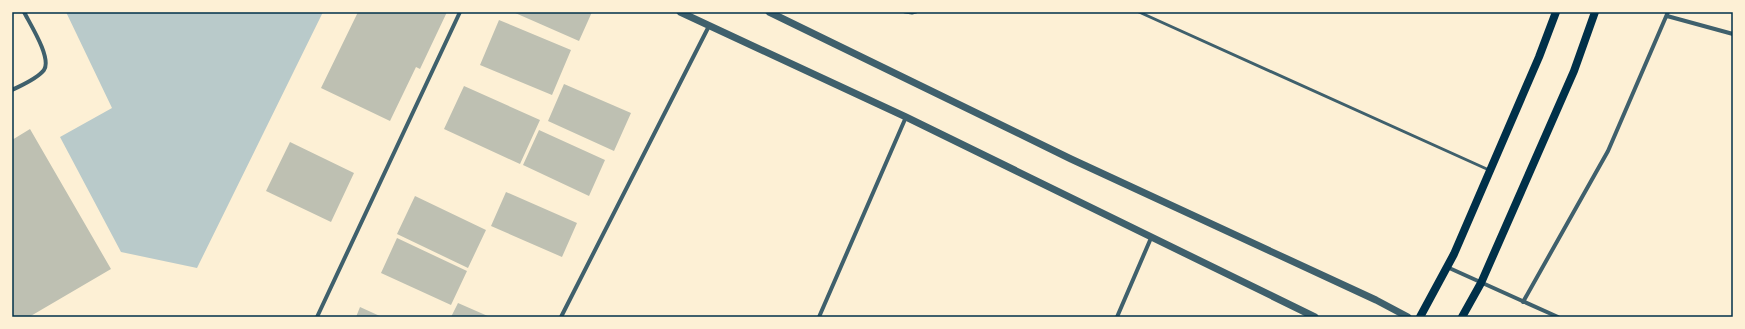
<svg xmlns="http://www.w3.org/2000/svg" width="1745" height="329" font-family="'Noto Sans',sans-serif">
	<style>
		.green { fill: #b9caca }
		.building { fill: #bec0b2 }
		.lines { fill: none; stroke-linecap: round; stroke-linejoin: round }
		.service { stroke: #3f606c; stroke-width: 3 }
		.minor { stroke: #3f606c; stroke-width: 4 }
		.tertiary { stroke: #3f606c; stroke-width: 7 }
		.secondary { stroke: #003049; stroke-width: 8 }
		.neatline { fill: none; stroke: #003049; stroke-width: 1.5 }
	</style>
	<rect width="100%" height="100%" fill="#fdf0d5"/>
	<path class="green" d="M66,12H323L197,268L121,252L60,137L112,108Z"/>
	<path class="building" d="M358,12H447L420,69L416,67L390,121L321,88Z
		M513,12H592L579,41Z
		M499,20L571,50L552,95L480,65Z
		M564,84L631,113L614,151L548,121Z
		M464,86L540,120L520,164L444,129Z
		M30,129L111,269L29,317H12V140Z
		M539,130L605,160L589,196L523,165Z
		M290,142L354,173L331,222L266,191Z
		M506,192L577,223L562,257L491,226Z
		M415,196L486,230L468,268L397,234Z
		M397,238L467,271L451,305L381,273Z
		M458,303L490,317H451Z
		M360,307L382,317H356Z"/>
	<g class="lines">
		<path class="service" d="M905,12L912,13L916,12
			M1139,12L1489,170"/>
		<path class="minor" d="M1667,16L1733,34
			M12,90C22,85 37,79 44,70C52,58 30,24 24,12
			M1447,267L1558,317
			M1523,302L1608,151L1668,12
			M317,317L460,12
			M561,317L709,26
			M819,317L906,117
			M1117,317L1151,238"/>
		<path class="tertiary" d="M680,12L906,117L1315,317
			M769,12L1071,159L1376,300L1408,317"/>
		<path class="secondary" d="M1420,317L1454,254L1539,57L1556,12
			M1462,317L1481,283L1574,71L1595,12"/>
	</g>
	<rect width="1745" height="329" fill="none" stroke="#fdf0d5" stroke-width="26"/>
	<rect x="13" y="13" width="1719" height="303" class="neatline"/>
</svg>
